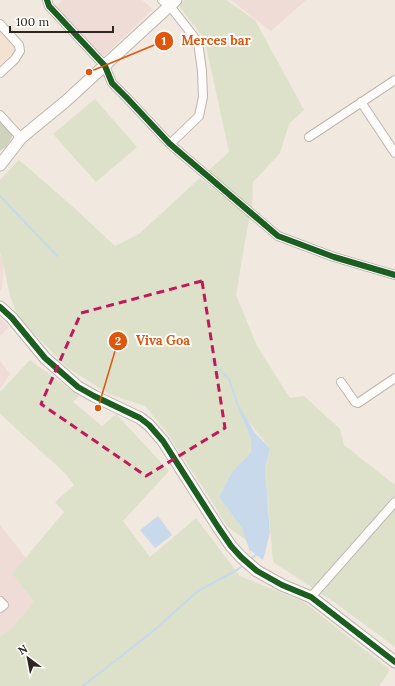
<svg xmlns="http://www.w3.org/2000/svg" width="395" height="686" font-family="Lora,serif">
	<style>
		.commercial { fill: #efdcd7 }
		.built { fill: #f3e1d1 }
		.green { fill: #dde1c9 }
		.forest { fill: #cfd3bb }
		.water { fill: #c8d9ec }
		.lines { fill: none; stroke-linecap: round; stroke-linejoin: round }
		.stream { stroke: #c8d9ec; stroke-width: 2 }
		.street-casing { stroke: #bdb5ae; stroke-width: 10 }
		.secondary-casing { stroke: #bdb5ae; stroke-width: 13 }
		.street { stroke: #fdfcfa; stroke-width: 8 }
		.secondary { stroke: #fdfcfa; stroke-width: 11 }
		.cycleway-casing { stroke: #fff; stroke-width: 8 }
		.cycleway { stroke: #1b5e20; stroke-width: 6 }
		.marked { fill: none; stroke: #c2185b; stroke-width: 3; stroke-dasharray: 8 5; stroke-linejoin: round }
		.leader { fill: none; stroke: #df560d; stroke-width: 1.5 }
		.callout-dot { fill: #df560d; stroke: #fff; stroke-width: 1.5 }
		.mark-label { font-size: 12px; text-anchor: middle; font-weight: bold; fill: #fff }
		.callout-label { font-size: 13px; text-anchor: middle; font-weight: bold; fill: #df560d; stroke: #fff; stroke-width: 4; stroke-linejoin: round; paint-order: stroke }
	</style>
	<rect width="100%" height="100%" fill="#f1e8df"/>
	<path class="commercial" d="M63,0H142L153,9L100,60L54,8Z
		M231,0H306L271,31Z
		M0,255L4,259L2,287L0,291Z
		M0,318L9,327L0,336Z
		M0,361L10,374L0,389Z
		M0,525L26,558L12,574L34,601L11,629L0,636Z"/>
	<path class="built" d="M3,30L14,44L16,50L0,65V32Z"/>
	<path class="green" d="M185,0H226L255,20L304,110L289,124L280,153L253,182L252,208L208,171L229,152L213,78L204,38L179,6Z
		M95,99L137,147L96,182L53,134Z
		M19,160L71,205L115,246L139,234L200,178L250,217L246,235L236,295L257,346L290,398L304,396L340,429L344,445L395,485V647L334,602L273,562L265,468L270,448L241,412L251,439V452L232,472L219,497L242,528L247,541L227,526L206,492L165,430L145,406L109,394L68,368L18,317L10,296L2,258L0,253V180Z
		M30,360L79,396L73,402L102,426L116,414L169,471L123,521L150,557L196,518L240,576L304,602L390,670L379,686H0V636L11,629L34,601L12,574L64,512L55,502L74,485L66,474L0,414V392Z"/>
	<path class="forest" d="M0,117L14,133L7,146L0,151Z"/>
	<path class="water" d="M232,393L255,433L270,448L265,468L270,533L263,560L250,550V552L242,528L219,497L232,472L251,452V439Z
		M158,516L172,535L155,548L140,530Z"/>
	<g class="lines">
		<path class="stream" d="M0,196L57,256
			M211,361L229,379L237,403
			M250,560L257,554
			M83,686L152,632L198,591L237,570L245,564"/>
		<defs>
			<path id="street" d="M47,0L49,6L105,66L112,83L127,98L170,144L278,236L334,257L395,275
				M162,0L170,6L198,42L202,71L203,97L199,116L170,144
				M0,24L19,45L20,51L15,59L0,73
				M361,102L395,153
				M0,115L21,138
				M309,137L395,80
				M341,382L355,402L358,403L395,378
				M311,597L395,502
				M0,601L4,605L0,608"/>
			<path id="secondary" d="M0,165L21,138L66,101L176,0
				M0,307L12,318L45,358L78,387L94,396L140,418L149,425L163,441L218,527L231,546L241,557L257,571L282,585L311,597L395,662"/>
		</defs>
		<use href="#street" class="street-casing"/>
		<use href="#secondary" class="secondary-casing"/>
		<use href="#street" class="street"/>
		<use href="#secondary" class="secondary"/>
		<defs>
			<path id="cycleway" d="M47,0L49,6L105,66L112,83L127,98L170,144L278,236L334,257L395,275
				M0,307L12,318L45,358L78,387L94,396L140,418L149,425L163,441L218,527L231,546L241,557L257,571L282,585L311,597L395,662"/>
		</defs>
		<use href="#cycleway" class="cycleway-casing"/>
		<use href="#cycleway" class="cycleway"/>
	</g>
	<path class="marked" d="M202,281L225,428L146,476L41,404L81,313Z"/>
	<path class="leader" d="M89 72L164 41M98 408L118 341"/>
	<g class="callout-dot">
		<circle cx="89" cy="72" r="4"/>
		<circle cx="98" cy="408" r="4"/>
		<circle cx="164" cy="41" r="10"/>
		<circle cx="118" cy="341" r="10"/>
	</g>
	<g class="mark-label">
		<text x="164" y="45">1</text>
		<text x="118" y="345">2</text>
	</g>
	<g class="callout-label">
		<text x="216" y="45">Merces bar</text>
		<text x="163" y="345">Viva Goa</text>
	</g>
	<g transform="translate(28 658) rotate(328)" stroke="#ffffff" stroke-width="3" paint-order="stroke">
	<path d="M0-3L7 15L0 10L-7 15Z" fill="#2d2621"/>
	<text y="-6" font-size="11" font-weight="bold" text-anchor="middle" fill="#2d2621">N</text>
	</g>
	<path d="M10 26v6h103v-6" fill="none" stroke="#2d2621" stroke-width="2"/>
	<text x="16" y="26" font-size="12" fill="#2d2621" stroke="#ffffff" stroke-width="3" paint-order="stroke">100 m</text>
</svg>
